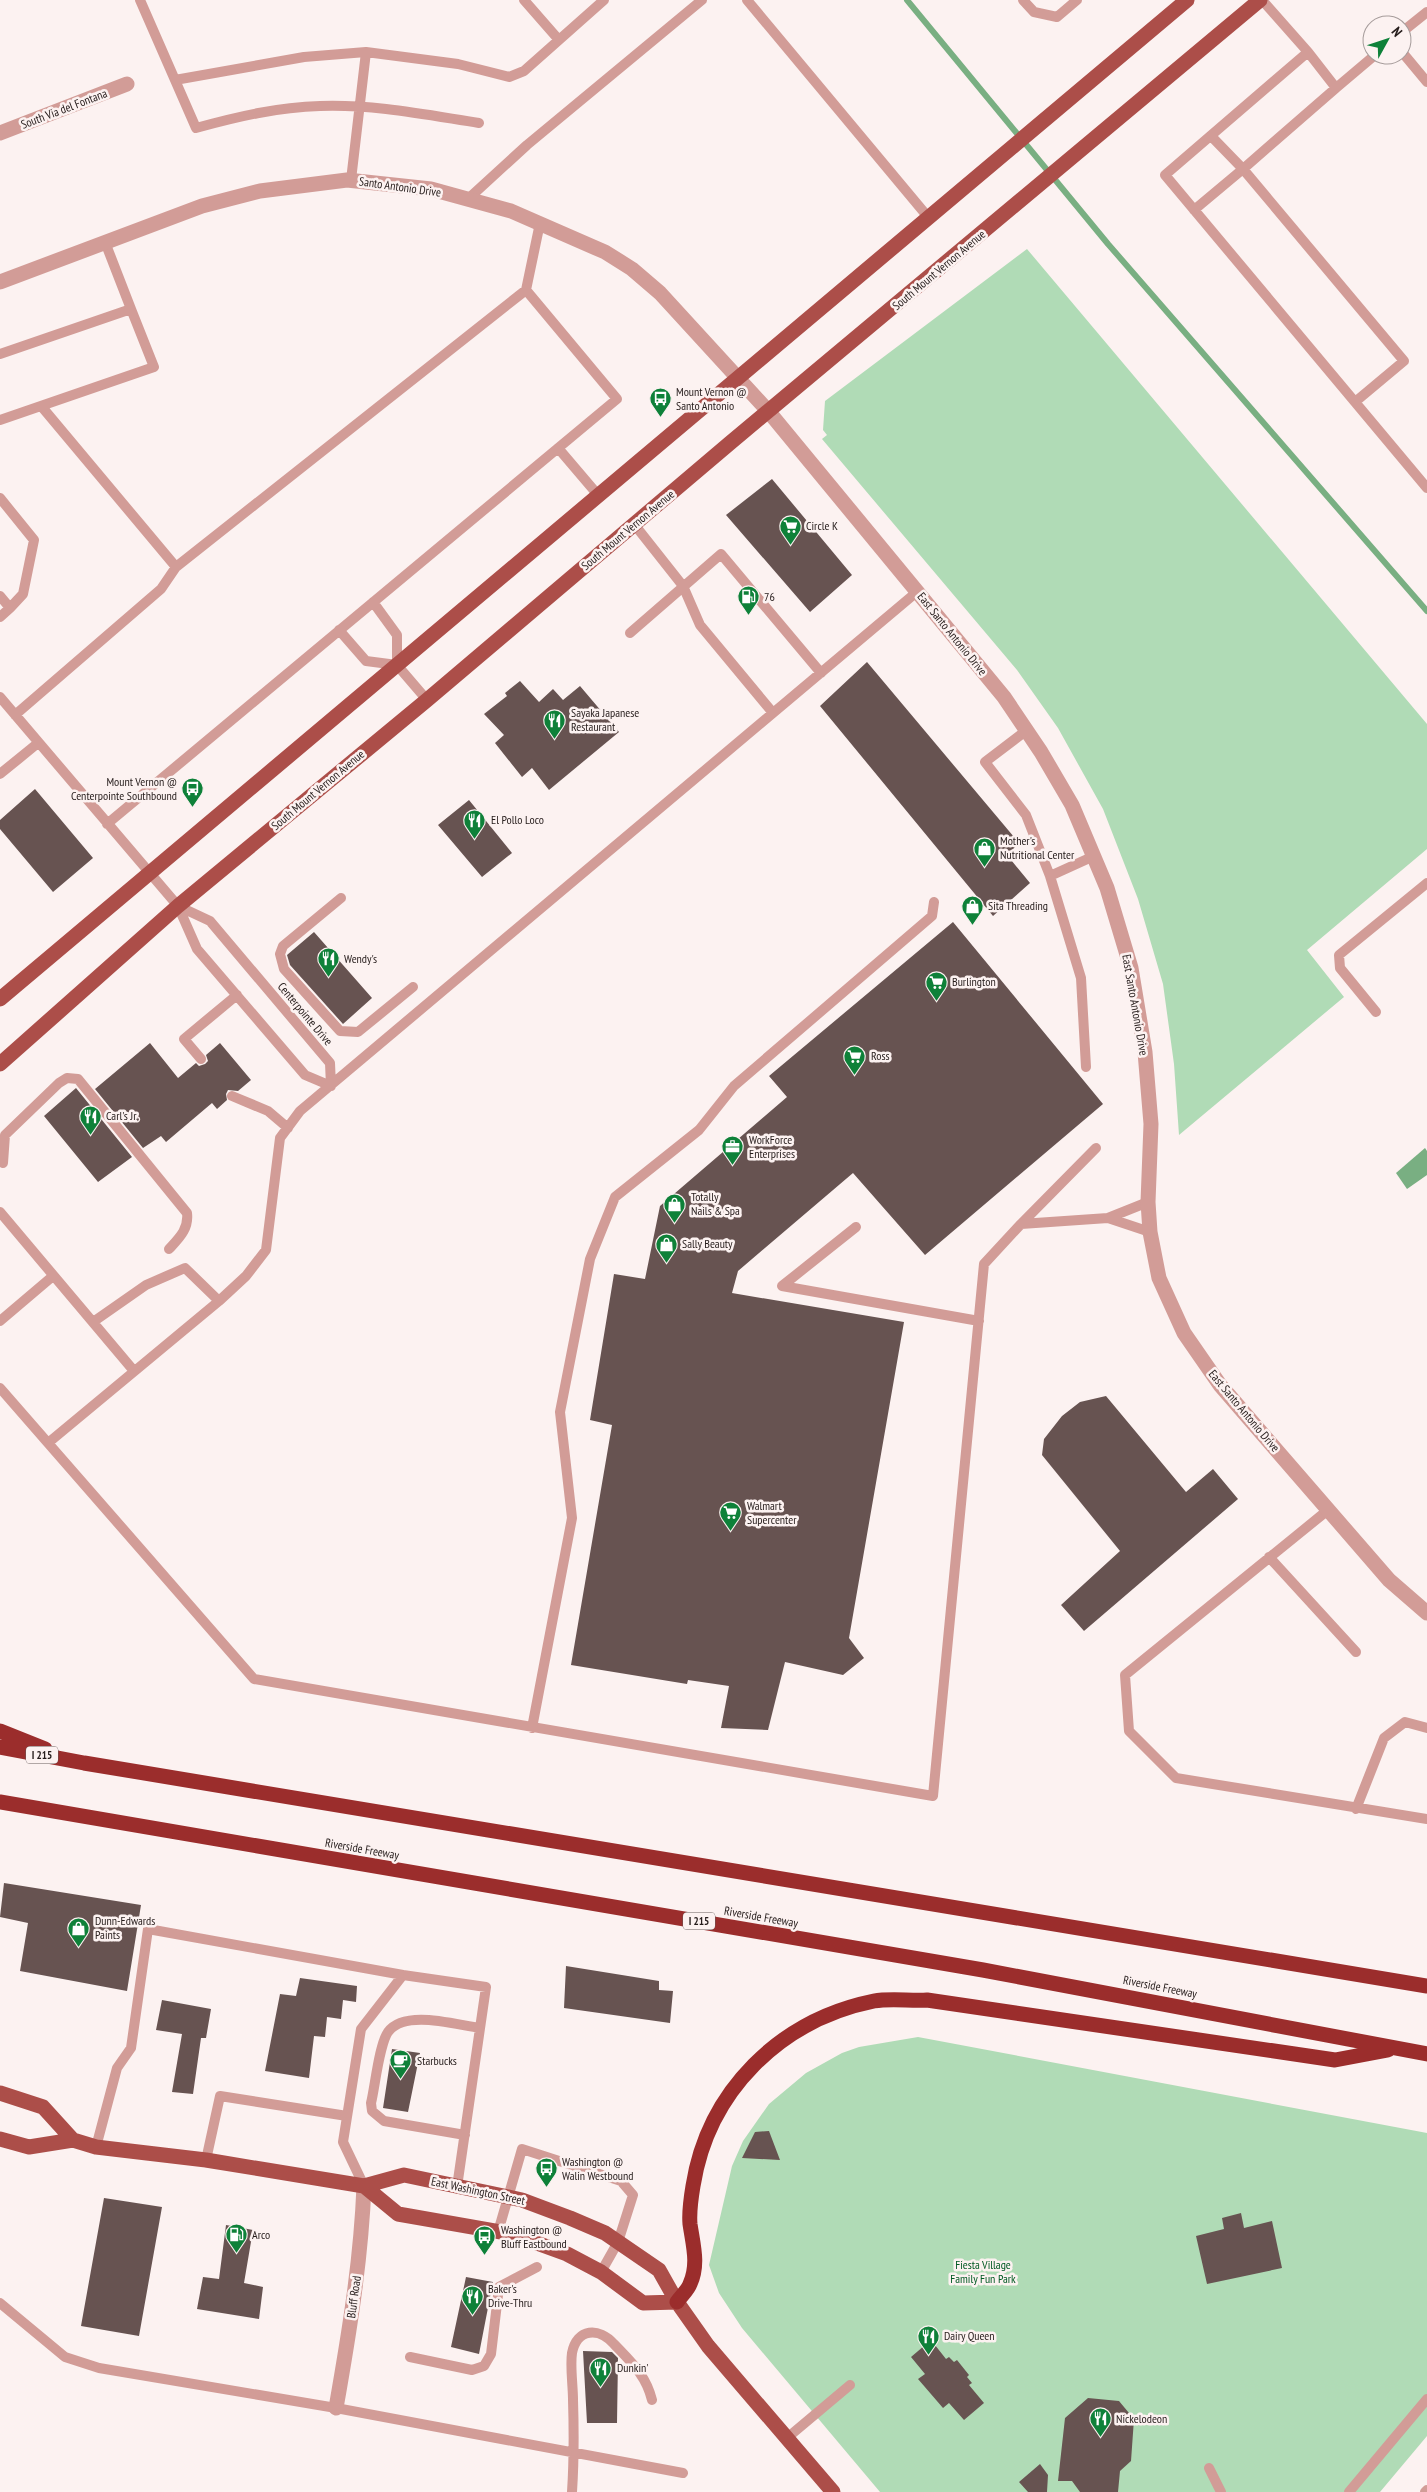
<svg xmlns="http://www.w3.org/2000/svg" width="1427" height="2492" font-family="'PT Sans Narrow',sans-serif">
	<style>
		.green { fill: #b0dbb6 }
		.water { fill: #79af82 }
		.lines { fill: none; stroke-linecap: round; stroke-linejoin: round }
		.stream { stroke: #79af82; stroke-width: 6 }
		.building { fill: #675351 }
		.lane { stroke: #d29c97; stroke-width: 10 }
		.street { stroke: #d29c97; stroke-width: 15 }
		.primary { stroke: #ac4e49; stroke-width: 15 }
		.highway { stroke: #9b2d2c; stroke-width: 15 }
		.labels { text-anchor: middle; stroke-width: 5; stroke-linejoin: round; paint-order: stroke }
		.shield { fill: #fcf2f1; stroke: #665c5b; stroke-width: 1 }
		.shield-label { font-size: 11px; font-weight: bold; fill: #251c1b }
		.street-label { font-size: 12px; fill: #251c1b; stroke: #fcf2f1 }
		.poi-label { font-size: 12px; fill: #251c1b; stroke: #fcf2f1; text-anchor: start }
		.park-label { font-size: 12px; fill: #005a23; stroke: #fcf2f1 }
	</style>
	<rect width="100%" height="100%" fill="#fcf2f1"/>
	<path class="green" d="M1027,249L1427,724V849L1307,950L1344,997L1179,1135L1174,1064L1163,984L1138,899L1103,809L1058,728L1017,670L822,439L827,435L823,430L825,401Z
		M918,2037L1427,2133V2436L1380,2492H880L742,2328L719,2293L709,2265L732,2166L743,2141L769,2104L806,2073L842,2053L859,2047Z"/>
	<path class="water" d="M1425,1148L1427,1151V1175L1407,1189L1396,1173Z"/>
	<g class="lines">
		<path class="stream" d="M907,0L1108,244L1427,611"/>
	</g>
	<path class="building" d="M772,479L852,575L810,612L726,515Z
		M867,662L1019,843L1007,855L1030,883L993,916L820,706Z
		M520,681L539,702L553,689L563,700L580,686L619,732L549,790L532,768L522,777L495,743L504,735L484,714L507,696L505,693Z
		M35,789L93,858L53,892L0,829V820Z
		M469,800L512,853L482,877L438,825Z
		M953,922L1103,1104L925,1255L853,1173L738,1271L732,1293L904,1322L849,1638L864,1658L843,1675L785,1662L768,1730L721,1728L729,1686L688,1680L687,1684L571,1665L612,1425L590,1420L614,1274L645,1279L660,1206L787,1097L769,1076Z
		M314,932L372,998L343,1024L290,965L287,955Z
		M150,1043L178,1078L196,1063L199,1066L205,1064L208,1061L206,1055L220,1043L251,1080L238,1091L228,1090L226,1094L227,1100L217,1109L212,1103L166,1142L161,1136L143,1148L95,1089Z
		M76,1088L132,1157L98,1182L44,1116Z
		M1106,1396L1186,1492L1213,1469L1238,1499L1084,1631L1061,1605L1120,1551L1042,1455L1044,1439L1062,1416L1080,1402Z
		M4,1883L141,1905L127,1991L20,1971L28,1923L0,1917Z
		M566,1966L659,1981V1990L673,1991L670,2023L564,2008Z
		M300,1978L357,1986L356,2002L343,2000L341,2019L327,2017L325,2037L314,2036L309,2078L265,2071L280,1994L296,1996Z
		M162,2000L211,2009L206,2038H201L193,2094L172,2092L182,2034L156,2030Z
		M392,2049L420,2053L408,2112L383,2108Z
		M769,2131L780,2160L742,2158L755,2132Z
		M104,2198L162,2207L139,2336L81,2326Z
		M1241,2213L1244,2228L1272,2221L1282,2268L1207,2284L1196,2236L1224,2229L1222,2218Z
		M226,2225L253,2230L244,2283L263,2287L259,2319L197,2309L203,2277L219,2279Z
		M466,2277L493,2282L479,2354L451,2347Z
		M931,2340L946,2359L949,2357L954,2362L957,2360L969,2375L967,2377L972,2383L969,2385L984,2403L964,2420L949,2403L943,2408L918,2379L925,2374L911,2357Z
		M583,2351L612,2352L618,2358L617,2423H587Z
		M1088,2398L1119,2401L1134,2419L1131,2461L1120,2471L1118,2492H1080L1072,2481H1058L1065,2418Z
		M1040,2464L1048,2475L1047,2492H1028L1019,2482Z"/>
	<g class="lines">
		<path class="lane" d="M140,0L196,128C236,117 278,107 320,106C373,104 427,115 479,123
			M524,0L559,40
			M747,0L928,217
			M1023,0L1034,12L1057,17L1077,0
			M1262,0L1308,52L1165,175L1427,488
			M1402,32L1427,12
			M1308,52L1336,88L1375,55
			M1402,52L1427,82
			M175,80L304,57L366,52L458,64L509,77L524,71L604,0
			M1336,88L1243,169L1404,361L1355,402
			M351,180L366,52
			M468,199L527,145L702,0
			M1194,210L1243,169L1211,136
			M105,242L131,309
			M526,290L540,223
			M0,354L131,309L154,367L0,420
			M42,407L176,567L526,290L617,399L107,824
			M558,448L598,495
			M0,498L34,540L23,594L10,608L0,596
			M634,524L683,586L700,625L773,713
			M918,591L300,1111L280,1138L266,1250L246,1276L219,1301L48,1443L254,1679L933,1796L984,1264L1021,1224L1108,1218L1148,1202
			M373,602L397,635V665L427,700
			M0,617L10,608
			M339,630L366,661L397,665
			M630,633L721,554L821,673
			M0,697L178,906L197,949L305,1075L331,1086
			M15,715L161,589L176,567
			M1027,730L985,762L1026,815L1050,876L1094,856
			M0,774L38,743
			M1050,876L1081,978L1086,1067
			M341,898L283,946L280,954L284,969L340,1031L358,1032L413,987
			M178,906L210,921L330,1063L331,1086
			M1376,1012L1340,968L1339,955L1427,883
			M201,1059L184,1039L237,995
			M232,1096L268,1111L288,1128
			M3,1163L5,1135L59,1083L67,1078L78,1079L187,1213C189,1229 179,1238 169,1249
			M0,1212L134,1371
			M1108,1218L1150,1232
			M1021,1224L1096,1148
			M856,1227L782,1286L979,1321
			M0,1321L53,1276
			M93,1322L146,1285L185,1268L219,1301
			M0,1388L48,1443
			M1328,1510L1125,1675L1129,1731L1176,1778L1427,1819
			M1269,1557L1356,1652
			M532,1728L572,1518L560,1412L590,1259L615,1197L699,1130L734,1086L932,916L934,902
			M1356,1809L1384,1738L1405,1722L1427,1728
			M465,2135L384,2121L372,2111L371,2103C375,2087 379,2045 388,2032C405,2009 456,2025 480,2028
			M96,2147L117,2068L131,2048L148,1929L403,1975
			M206,2160L220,2096L347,2116
			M364,2186L343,2142L361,2029L403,1975L486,1987L457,2187
			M498,2232L522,2149L621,2181L633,2195L618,2242L601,2272
			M0,2303L65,2357L99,2368L336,2408L683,2473
			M410,2357L472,2370L484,2366L491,2354L499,2287L537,2267
			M787,2438L850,2385
			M1209,2468L1221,2492
			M572,2492C574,2461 574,2431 573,2400C573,2385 570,2367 572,2353C577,2328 599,2327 614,2344C631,2362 646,2375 652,2400
			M1349,2492L1427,2399
			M1425,2492L1427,2490"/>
		<path class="street" d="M0,133L127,84
			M0,282L202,206L260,191L347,180L431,189L511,211L605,252L632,269L660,293L769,412L1004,697L1041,752L1072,805L1107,888L1131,968L1145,1052L1151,1124L1148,1202L1150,1232L1159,1278L1184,1333L1220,1385L1389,1580L1427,1613
			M336,2408C349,2334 361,2261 364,2186"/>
		<path class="primary" d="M0,999L1187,0
			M0,1064L178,906L427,700L730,443L1260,0
			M0,2093L43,2107L73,2140
			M0,2139L29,2147L73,2140L96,2147L206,2160L364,2186L404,2175L522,2200L570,2218L605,2233L659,2270L677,2302L708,2346L833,2492
			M364,2186L398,2214L512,2234L567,2254L601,2272L643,2303L677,2302"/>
		<path class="highway" d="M0,1731L45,1749
			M0,1747L84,1763L1427,1986
			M0,1802L983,1970L1427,2054
			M677,2302C681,2296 688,2290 690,2284C699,2264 693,2245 690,2224C689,2213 691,2198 693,2186C708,2091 780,2020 874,2001C890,1998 910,2001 927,2000L1335,2060L1388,2050"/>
	</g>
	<defs>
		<symbol id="bus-pin" viewBox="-11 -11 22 30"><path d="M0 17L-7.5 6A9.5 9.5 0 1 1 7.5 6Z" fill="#0e8139" stroke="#fcf2f1"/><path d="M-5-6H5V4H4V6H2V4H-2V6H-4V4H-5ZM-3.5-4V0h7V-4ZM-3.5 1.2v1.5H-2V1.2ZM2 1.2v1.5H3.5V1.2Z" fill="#fff"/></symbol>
		<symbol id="supermarket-pin" viewBox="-11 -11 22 30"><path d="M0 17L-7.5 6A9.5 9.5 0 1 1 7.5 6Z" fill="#0e8139" stroke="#fcf2f1"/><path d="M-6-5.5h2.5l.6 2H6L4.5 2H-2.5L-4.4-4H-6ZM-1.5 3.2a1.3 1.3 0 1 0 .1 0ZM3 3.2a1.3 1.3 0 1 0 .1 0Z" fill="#fff"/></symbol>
		<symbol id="fuel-pin" viewBox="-11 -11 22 30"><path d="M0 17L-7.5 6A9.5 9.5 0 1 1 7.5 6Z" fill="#0e8139" stroke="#fcf2f1"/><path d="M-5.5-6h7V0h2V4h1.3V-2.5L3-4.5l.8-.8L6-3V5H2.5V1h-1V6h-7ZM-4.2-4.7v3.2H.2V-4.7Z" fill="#fff"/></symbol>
		<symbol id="restaurant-pin" viewBox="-11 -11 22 30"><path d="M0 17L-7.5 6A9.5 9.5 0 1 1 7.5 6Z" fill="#0e8139" stroke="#fcf2f1"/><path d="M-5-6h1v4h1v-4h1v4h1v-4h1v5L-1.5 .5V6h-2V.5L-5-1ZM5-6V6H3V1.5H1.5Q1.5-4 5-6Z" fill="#fff"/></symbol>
		<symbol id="shop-pin" viewBox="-11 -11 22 30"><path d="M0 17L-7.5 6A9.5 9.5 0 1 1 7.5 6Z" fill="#0e8139" stroke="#fcf2f1"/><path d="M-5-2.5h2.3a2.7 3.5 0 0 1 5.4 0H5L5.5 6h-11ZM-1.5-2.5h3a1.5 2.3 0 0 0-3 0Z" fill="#fff"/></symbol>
		<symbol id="office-pin" viewBox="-11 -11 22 30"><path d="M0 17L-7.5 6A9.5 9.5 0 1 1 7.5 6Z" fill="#0e8139" stroke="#fcf2f1"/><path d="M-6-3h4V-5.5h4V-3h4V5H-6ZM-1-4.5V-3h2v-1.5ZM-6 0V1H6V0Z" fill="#fff"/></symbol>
		<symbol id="cafe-pin" viewBox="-11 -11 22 30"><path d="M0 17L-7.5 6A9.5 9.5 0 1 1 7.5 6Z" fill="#0e8139" stroke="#fcf2f1"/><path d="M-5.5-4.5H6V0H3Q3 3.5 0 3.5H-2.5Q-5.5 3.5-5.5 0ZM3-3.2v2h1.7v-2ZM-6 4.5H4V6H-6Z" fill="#fff"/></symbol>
	</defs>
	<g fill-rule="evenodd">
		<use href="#bus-pin" x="648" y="386" width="25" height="34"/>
		<use href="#supermarket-pin" x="778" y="514" width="25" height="34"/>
		<use href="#fuel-pin" x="736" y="584" width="25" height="34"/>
		<use href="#restaurant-pin" x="542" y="708" width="25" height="34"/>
		<use href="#bus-pin" x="180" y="776" width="25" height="34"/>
		<use href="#restaurant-pin" x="462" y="808" width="25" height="34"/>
		<use href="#shop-pin" x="972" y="836" width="25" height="34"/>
		<use href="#shop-pin" x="960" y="894" width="25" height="34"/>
		<use href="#restaurant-pin" x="316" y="946" width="25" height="34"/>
		<use href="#supermarket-pin" x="924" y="970" width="25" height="34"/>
		<use href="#supermarket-pin" x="842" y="1044" width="25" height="34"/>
		<use href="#restaurant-pin" x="78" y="1104" width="25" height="34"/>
		<use href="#office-pin" x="720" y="1134" width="25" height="34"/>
		<use href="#shop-pin" x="662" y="1192" width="25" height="34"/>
		<use href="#shop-pin" x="654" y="1232" width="25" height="34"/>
		<use href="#supermarket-pin" x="718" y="1500" width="25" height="34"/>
		<use href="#shop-pin" x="66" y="1916" width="25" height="34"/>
		<use href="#cafe-pin" x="388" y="2048" width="25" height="34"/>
		<use href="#bus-pin" x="534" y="2156" width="25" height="34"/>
		<use href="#fuel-pin" x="224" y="2222" width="25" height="34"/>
		<use href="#bus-pin" x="472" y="2224" width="25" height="34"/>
		<use href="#restaurant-pin" x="460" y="2284" width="25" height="34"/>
		<use href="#restaurant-pin" x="916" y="2324" width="25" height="34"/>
		<use href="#restaurant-pin" x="588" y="2356" width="25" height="34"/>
		<use href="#restaurant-pin" x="1088" y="2406" width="25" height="34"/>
	</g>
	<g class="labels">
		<g class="shield">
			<rect x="26" y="1746.5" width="32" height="17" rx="4"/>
			<rect x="683" y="1912.5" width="32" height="17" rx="4"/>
		</g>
		<g class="shield-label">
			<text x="42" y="1759">I 215</text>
			<text x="699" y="1925">I 215</text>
		</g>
		<g class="street-label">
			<text transform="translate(64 109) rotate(-21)" y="4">South Via del Fontana</text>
			<text transform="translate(400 187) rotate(8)" y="4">Santo Antonio Drive</text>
			<text transform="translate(939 270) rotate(-40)" y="4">South Mount Vernon Avenue</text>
			<text transform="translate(628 530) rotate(-40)" y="4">South Mount Vernon Avenue</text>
			<text transform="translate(952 634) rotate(51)" y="4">East Santo Antonio Drive</text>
			<text transform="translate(318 790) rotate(-40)" y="4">South Mount Vernon Avenue</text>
			<text transform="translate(1135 1005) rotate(80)" y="4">East Santo Antonio Drive</text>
			<text transform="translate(305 1014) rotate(50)" y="4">Centerpointe Drive</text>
			<text transform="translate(1244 1411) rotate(50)" y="4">East Santo Antonio Drive</text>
			<text transform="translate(362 1849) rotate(10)" y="4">Riverside Freeway</text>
			<text transform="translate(761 1917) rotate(10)" y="4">Riverside Freeway</text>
			<text transform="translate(1160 1987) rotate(11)" y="4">Riverside Freeway</text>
			<text transform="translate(478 2191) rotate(12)" y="4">East Washington Street</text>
			<text transform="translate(354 2297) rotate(-82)" y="4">Bluff Road</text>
		</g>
		<g class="poi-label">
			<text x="676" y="396">Mount Vernon @<tspan x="676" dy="14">Santo Antonio</tspan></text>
			<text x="806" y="530">Circle K</text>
			<text x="764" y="601">76</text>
			<text x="571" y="717">Sayaka Japanese<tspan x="571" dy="14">Restaurant</tspan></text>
			<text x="177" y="786" text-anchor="end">Mount Vernon @<tspan x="177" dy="14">Centerpointe Southbound</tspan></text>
			<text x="491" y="824">El Pollo Loco</text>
			<text x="1000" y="845">Mother's<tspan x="1000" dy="14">Nutritional Center</tspan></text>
			<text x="988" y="910">Sita Threading</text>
			<text x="344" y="963">Wendy's</text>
			<text x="952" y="986">Burlington</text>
			<text x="871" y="1060">Ross</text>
			<text x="106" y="1120">Carl's Jr.</text>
			<text x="749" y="1144">WorkForce<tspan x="749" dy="14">Enterprises</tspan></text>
			<text x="691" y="1201">Totally<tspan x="691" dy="14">Nails &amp; Spa</tspan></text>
			<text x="682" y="1248">Sally Beauty</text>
			<text x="747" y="1510">Walmart<tspan x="747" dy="14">Supercenter</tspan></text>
			<text x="95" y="1925">Dunn-Edwards<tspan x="95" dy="14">Paints</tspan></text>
			<text x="417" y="2065">Starbucks</text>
			<text x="562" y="2166">Washington @<tspan x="562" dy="14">Walin Westbound</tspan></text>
			<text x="501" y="2234">Washington @<tspan x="501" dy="14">Bluff Eastbound</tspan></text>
			<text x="252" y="2239">Arco</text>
			<text x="488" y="2293">Baker's<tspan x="488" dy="14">Drive-Thru</tspan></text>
			<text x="944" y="2340">Dairy Queen</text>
			<text x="617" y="2372">Dunkin'</text>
			<text x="1116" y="2423">Nickelodeon</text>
		</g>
		<g class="park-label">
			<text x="983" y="2269">Fiesta Village<tspan x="983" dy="14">Family Fun Park</tspan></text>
		</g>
	</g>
	<g transform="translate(1387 40) rotate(50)"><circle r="24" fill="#fcf2f1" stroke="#a69c9b"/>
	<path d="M0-4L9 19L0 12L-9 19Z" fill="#0e8139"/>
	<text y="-8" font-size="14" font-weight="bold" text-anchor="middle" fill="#251c1b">N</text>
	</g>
</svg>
